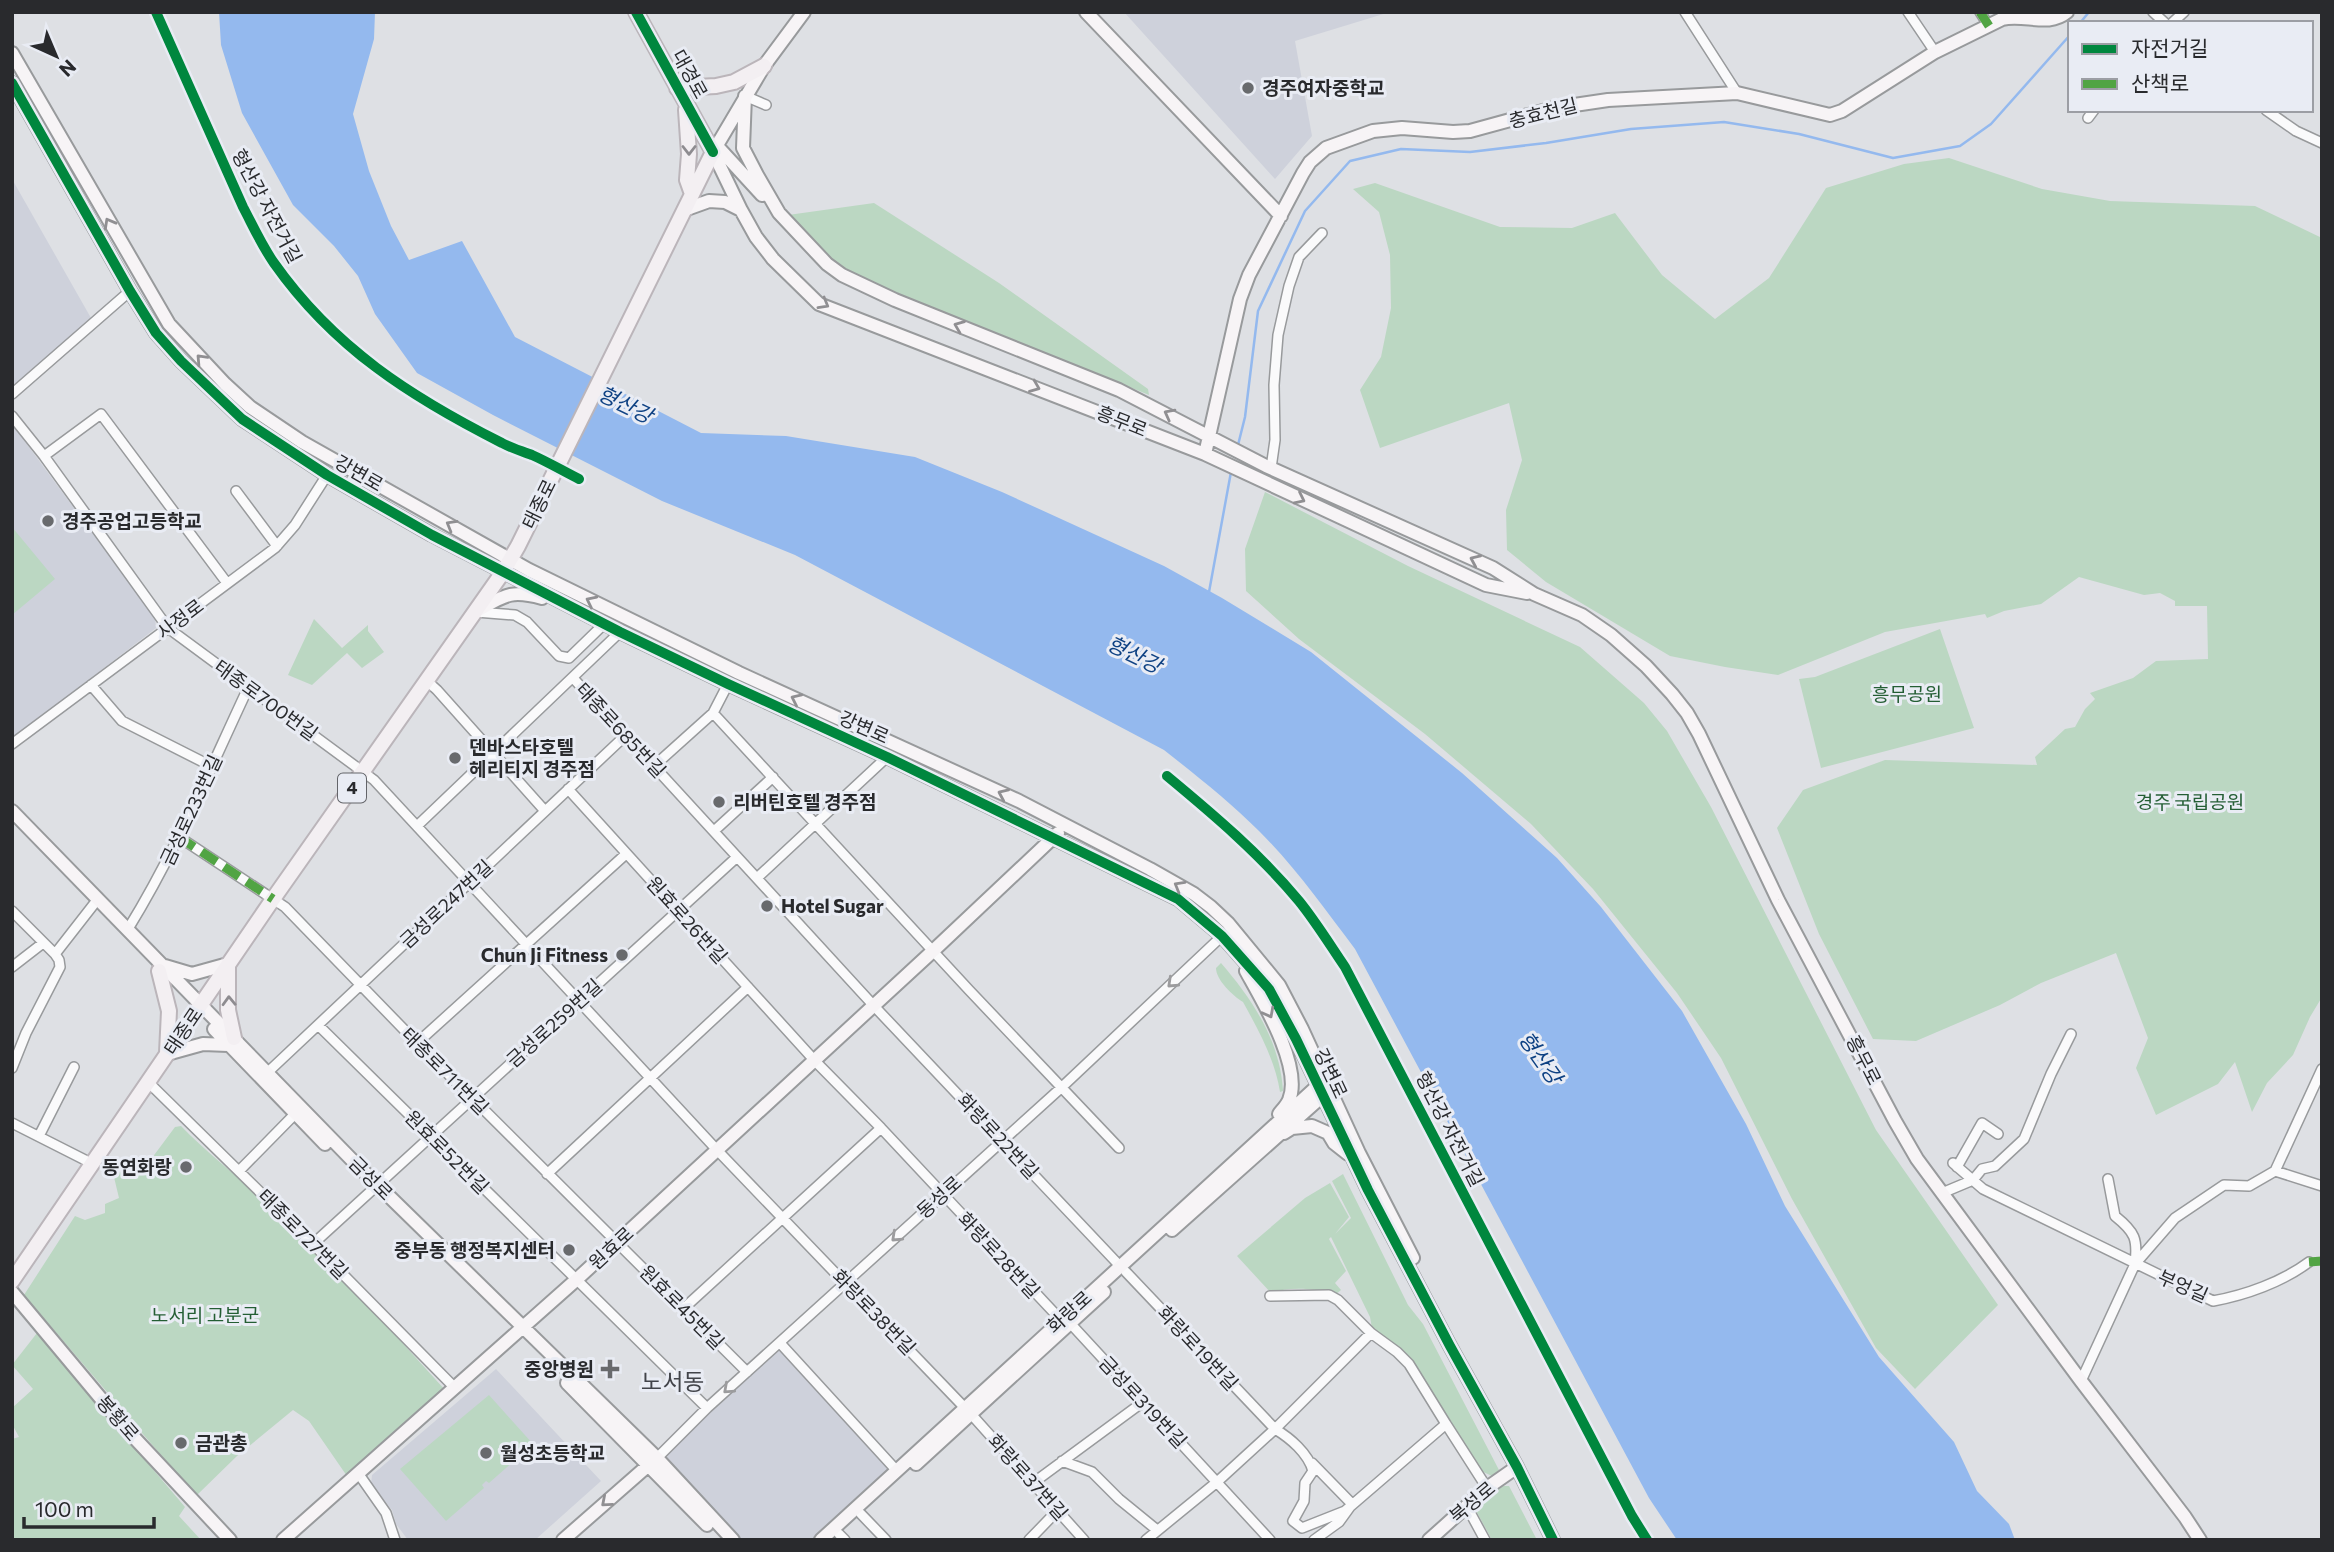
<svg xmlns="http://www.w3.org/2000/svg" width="2334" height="1552" font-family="Commissioner,'Noto Sans KR',sans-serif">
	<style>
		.built { fill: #ced1db }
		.green { fill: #bbd7c2 }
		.water { fill: #94b9ee }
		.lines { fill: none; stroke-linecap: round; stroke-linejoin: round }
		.stream { stroke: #94b9ee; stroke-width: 2.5 }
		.street-casing { stroke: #989a9c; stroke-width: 12 }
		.secondary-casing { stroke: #989a9c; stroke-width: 16 }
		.primary-casing { stroke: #bbb5ba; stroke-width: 18 }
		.street { stroke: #fafafb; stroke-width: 9 }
		.secondary { stroke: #f7f4f6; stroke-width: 12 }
		.primary { stroke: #f3eff2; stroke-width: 14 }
		.quiet { stroke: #51a443; stroke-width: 9; stroke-dasharray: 18 9; stroke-linecap: butt }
		.cycleway-casing { stroke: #e9ecf4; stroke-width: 15 }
		.cycleway { stroke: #00873e; stroke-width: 10 }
		.oneway { stroke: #8e8c90 }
		.oneway2 { stroke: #908f92 }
		.oneway3 { stroke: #9c9c9e }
		.poi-dot { fill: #686a6d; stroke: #e9ecf4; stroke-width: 2.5 }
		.labels { text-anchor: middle; stroke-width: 6; stroke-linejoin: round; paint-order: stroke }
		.shield { fill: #e9ecf4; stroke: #636469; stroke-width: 2 }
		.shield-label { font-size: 18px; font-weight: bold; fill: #292a2d }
		.street-label { font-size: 19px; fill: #292a2d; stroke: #e9ecf4 }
		.poi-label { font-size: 19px; font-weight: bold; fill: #292a2d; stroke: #e9ecf4; text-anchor: start }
		.park-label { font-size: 19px; fill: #245e34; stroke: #e9ecf4 }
		.water-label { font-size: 21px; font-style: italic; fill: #0e4183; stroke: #e9ecf4 }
		.quarter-label { font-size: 23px; fill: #42444a; stroke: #e9ecf4 }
	</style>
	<rect width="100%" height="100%" fill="#dee0e4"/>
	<path class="built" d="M1124,12H1390L1295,41L1312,136L1275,179Z
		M12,179L91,318L12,387Z
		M12,424L155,618L156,628L12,739Z
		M780,1343L897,1471L821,1540H733L657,1458Z
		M496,1369L601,1481L535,1540H408L396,1524L392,1510L371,1485L372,1475Z"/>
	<path class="green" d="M1949,158L2042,189L2110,201L2255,206L2322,238V997L2310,1017L2293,1055L2267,1083L2252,1112L2235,1062L2218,1084L2156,1115L2136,1068L2148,1038L2116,953L2041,983L2000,1005L1916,1041L1873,1039L1819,934L1777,828L1803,790L1885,760L2037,765L2035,757L2065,729L2075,727L2085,709L2095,699L2090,693L2133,678L2156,661L2208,659L2207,606H2175V601L2160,593L2144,595L2079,577L2041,604L2004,611L1987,618L1985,614L1885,632L1778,675L1725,667L1670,656L1546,582L1507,550L1506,510L1522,460L1509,403L1380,448L1360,390L1381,357L1391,308L1390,255L1379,212L1353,189L1375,183L1500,227L1572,228L1615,213L1662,275L1715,319L1769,278L1826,188L1904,164Z
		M874,203L999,283L1148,389L1149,395L843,271L788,215Z
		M1265,492L1408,566L1580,647L1644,703L1667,731L1711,807L1876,1130L1998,1305L1915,1389L1876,1348L1792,1199L1721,1058L1677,993L1593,889L1531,824L1425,734L1299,639L1246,591L1245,549Z
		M12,527L55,579L12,615Z
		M314,619L342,648L368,625V631L384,652L362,668L347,653L312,685L288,675Z
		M1940,629L1974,728L1821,768L1799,679L1815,677Z
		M1221,963C1253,1000 1280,1041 1283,1091L1280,1092C1275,1060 1259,1031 1243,1002C1233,996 1216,980 1216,968Z
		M181,1126C211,1157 245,1182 277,1211C337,1267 391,1331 446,1391L349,1479L309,1421L293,1410L237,1456L196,1496L24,1295L75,1216L85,1220L105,1213V1204L119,1198L113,1173L143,1170L175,1127Z
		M1343,1174L1408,1305L1423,1324L1499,1470L1492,1476L1479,1470L1405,1353L1372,1328L1370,1317L1331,1237L1329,1239L1346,1271L1335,1283L1341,1290L1335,1295C1318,1288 1289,1286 1271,1293L1237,1256L1305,1198L1330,1183L1349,1217L1335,1234L1351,1218L1332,1181Z
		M37,1333L185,1507L179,1516L201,1540H12V1439L19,1437L12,1424V1408L33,1389L12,1365Z
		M489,1395L533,1444L489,1483L486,1481L482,1485L484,1488L446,1521L400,1469Z
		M1503,1486H1509L1537,1540H1492L1474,1507Z"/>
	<path class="water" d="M219,12H375L374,39L353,114L369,171L391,226L409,260L462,241L515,337L701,433L786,436L915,457L1002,492L1164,566L1222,598L1311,652L1462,773L1557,858L1601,907L1682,1011L1746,1124L1785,1206L1879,1357L1954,1442L1977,1491L2009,1524L2015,1540H1677L1649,1498L1355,949C1324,908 1295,867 1259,831C1230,802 1197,776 1164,750L795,555L662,501L493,415L417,373L375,314L358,276L334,246L293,205L242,113L221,45Z"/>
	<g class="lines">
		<path class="stream" d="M2080,23L2089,12
			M1238,445L1245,417L1258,311L1305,211L1350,161L1401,149L1470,152L1546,143L1631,129L1724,122L1799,134L1893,158L1960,146L1991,124L2070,35
			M1209,592L1231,472"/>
		<defs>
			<path id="street" d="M1685,12L1737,93
				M1908,12L1935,52
				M1980,12L1989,26
				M2153,12L2165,23
				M2172,23L2184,12
				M745,96L766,105
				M2266,110L2296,131L2322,143
				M2088,118L2094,110
				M12,394L130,291
				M12,416L44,456L168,628L374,780L717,1150L964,1407
				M44,456L101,414L227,583
				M1271,468L1275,440L1274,385L1278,335L1289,286L1299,257L1322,233
				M236,491L277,546
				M476,612L515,615L527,622L559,656L569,658L604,624
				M573,678L874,1006L1120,1266
				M427,681L437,690L545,811
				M91,685L122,721L211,766
				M713,713L969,990L1119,1148
				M12,744L275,548L295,525L327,475
				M654,766L713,713L728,684
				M568,789L815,1061L881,1128L1060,1319
				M417,826L620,632
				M714,831L773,777
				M179,837L285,907L417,1043L747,1372
				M757,878L887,757
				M12,911L55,954L59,960L60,967L26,1033L12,1068
				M128,929C175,853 210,769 248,688
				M55,954L94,904
				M12,967L43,943
				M318,1025L707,1408
				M417,1043L626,854
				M268,1072L626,735
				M148,1082L313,1244L455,1388
				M12,1123L93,1164
				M39,1136L74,1067
				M1953,1163L1983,1189L2213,1301C2246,1295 2282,1282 2309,1262
				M1957,1167L1982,1123L1998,1134
				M239,1171L295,1114
				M2275,1171L2322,1186
				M547,1174L748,987
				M1942,1193L1973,1180L1982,1169L1995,1166L2024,1139L2051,1074L2071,1034
				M313,1244L737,857
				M2135,1264L2175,1218L2224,1185L2249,1186L2275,1171L2322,1069
				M1126,1272L1275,1429C1290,1438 1308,1453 1313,1471L1305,1483L1304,1501L1293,1521L1302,1528L1345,1511L1446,1424L1487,1488
				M1270,1296L1329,1295L1338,1300L1371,1333L1397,1352L1409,1364L1446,1424
				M683,1309L881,1128
				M1070,1323L1270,1540
				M780,1343L897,1471
				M2081,1381L2135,1264C2138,1239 2135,1232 2115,1216L2108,1179
				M971,1414L1084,1540
				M657,1458L707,1408L1062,1087L1222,936
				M1062,1461L1092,1472L1119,1499L1157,1530
				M1312,1463L1352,1504L1339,1522L1314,1540
				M358,1473L386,1513L395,1540
				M1033,1483L1143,1402
				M1466,1505L1485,1540
				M861,1514L886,1540
				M839,1534L845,1540
				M1029,1540L1058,1510
				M1146,1540L1217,1482L1275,1429L1371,1333"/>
			<path id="secondary" d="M1086,12L1281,216
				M12,53L169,324L225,384L250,407L302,442L529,570L739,673L1019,801L1150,869L1194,894L1211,907L1228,923L1279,985L1302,1029L1359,1153L1413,1258
				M12,83L130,291L156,333L181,361L242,419L327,475L432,535L620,632L728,684L887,757L1178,899L1222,936L1269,989L1296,1039L1368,1190L1450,1346L1517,1467L1553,1540
				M745,96L743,148L757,175L779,213L827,264L842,275L895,300L1119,390L1266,466L1493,568L1534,594L1582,615L1611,635L1646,666L1672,694L1687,713L1699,734L1778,900L1895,1121L1917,1159L2081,1381L2185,1517L2200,1540
				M717,146L762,195
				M684,210L709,201L725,202L741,210L756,237L773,259L819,304L1205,454L1486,585L1527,593
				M741,210L713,152L764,66L804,12
				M1205,454L1240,299L1249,275L1303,173L1310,162L1326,148L1373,131L1402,128L1453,132L1470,131L1554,108L1608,100L1737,93L1830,115L1842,111L1935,52L2002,19C2024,13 2048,28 2067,12
				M475,612C504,596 509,589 542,598
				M12,811L353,1161L657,1458L733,1540
				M165,966L192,974L228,964
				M1246,971C1262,1000 1303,1067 1289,1100C1287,1105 1282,1110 1279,1114
				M214,1029L325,1144
				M167,1054L203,1044L228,1045
				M1284,1133L1292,1128L1312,1126L1328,1133L1334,1143L1348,1154
				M1172,1230L1328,1091
				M12,1292L128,1431L230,1540
				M567,1383L707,1525
				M916,1464L1104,1292
				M283,1540L576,1280L934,950L1058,833
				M563,1540L652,1462
				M821,1540L1322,1082
				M1429,1540L1487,1488L1517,1467"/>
			<path id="primary" d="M677,88L716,86L734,82L764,66
				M686,110L689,154L687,180L692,194
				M228,965V1010L234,1038
				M159,971L169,1011L167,1053
				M12,1281L273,899L503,572L518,546L713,152L636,12"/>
		</defs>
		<use href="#street" class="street-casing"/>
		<use href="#secondary" class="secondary-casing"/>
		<use href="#primary" class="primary-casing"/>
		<use href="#street" class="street"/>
		<use href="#secondary" class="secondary"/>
		<use href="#primary" class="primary"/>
		<path class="quiet" d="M1980,12L1989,26
			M179,837L273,899
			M2309,1262L2322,1261"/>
		<defs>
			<path id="cycleway" d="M156,12L243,207C253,226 262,246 274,263C334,348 411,397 502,443C511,448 522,451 532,455C548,462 563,471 579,479
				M636,12L713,152
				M12,83L130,291L156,333L181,361L242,419L327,475L432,535L620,632L728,684L887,757L1178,899L1222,936L1269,989L1296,1039L1368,1190L1450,1346L1517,1467L1553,1540
				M1167,776C1214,815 1260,854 1299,901C1316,922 1330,945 1345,967L1632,1516L1647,1540"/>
		</defs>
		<use href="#cycleway" class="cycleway-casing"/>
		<use href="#cycleway" class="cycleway"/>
	</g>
	<defs><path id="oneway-chevron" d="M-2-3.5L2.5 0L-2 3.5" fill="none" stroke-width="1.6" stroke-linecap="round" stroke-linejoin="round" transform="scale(1.75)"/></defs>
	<g class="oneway">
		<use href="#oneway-chevron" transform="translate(689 150) rotate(90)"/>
		<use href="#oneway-chevron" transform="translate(229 1001) rotate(-92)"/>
	</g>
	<g class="oneway2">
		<use href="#oneway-chevron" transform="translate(109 223) rotate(-119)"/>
		<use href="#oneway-chevron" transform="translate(824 304) rotate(30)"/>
		<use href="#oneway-chevron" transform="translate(959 326) rotate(-158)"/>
		<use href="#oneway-chevron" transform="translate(201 359) rotate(-133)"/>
		<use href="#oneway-chevron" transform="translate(1035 387) rotate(22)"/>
		<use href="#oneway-chevron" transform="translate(1169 414) rotate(-152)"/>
		<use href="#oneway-chevron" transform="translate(1300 499) rotate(26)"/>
		<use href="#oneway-chevron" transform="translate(451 525) rotate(-150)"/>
		<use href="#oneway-chevron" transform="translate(1475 560) rotate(-156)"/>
		<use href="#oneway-chevron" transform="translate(591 601) rotate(-154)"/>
		<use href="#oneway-chevron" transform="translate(796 699) rotate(-155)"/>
		<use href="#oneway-chevron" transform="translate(1003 794) rotate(-156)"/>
		<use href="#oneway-chevron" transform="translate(1179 886) rotate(-150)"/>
		<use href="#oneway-chevron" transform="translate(1269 1013) rotate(62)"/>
		<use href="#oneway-chevron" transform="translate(606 1502) rotate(139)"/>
	</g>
	<g class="oneway3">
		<use href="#oneway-chevron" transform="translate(1172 983) rotate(137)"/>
		<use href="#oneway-chevron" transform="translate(896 1237) rotate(137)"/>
		<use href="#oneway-chevron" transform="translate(728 1389) rotate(138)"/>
	</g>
	<g class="poi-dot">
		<circle cx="1248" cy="88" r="7"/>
		<circle cx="48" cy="521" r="7"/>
		<circle cx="455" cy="758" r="7"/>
		<circle cx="719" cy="802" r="7"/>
		<circle cx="767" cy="906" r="7"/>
		<circle cx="622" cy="955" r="7"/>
		<circle cx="186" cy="1167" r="7"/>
		<circle cx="569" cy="1250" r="7"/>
		<path d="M606.5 1358.5h7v7h7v7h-7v7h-7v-7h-7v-7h7z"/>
		<circle cx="181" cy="1443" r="7"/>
		<circle cx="486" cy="1453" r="7"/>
	</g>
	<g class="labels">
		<rect class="shield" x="338" y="773.5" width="28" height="29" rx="5"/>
		<g class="shield-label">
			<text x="352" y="794">4</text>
		</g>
		<g class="street-label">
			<text transform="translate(690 74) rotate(61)" y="7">대경로</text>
			<text transform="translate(1543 113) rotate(-14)" y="7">충효천길</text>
			<text transform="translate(267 206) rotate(62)" y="7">형산강 자전거길</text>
			<text transform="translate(1122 421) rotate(22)" y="7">흥무로</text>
			<text transform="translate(359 473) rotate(30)" y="7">강변로</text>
			<text transform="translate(539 504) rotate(-64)" y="7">태종로</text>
			<text transform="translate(180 619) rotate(-37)" y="7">사정로</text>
			<text transform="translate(266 700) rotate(36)" y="7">태종로700번길</text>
			<text transform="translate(864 727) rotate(24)" y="7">강변로</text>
			<text transform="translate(621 730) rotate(47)" y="7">태종로685번길</text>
			<text transform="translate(191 810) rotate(-65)" y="7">금성로233번길</text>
			<text transform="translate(446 904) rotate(-43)" y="7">금성로247번길</text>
			<text transform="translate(687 920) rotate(48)" y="7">원효로26번길</text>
			<text transform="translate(554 1023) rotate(-42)" y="7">금성로259번길</text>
			<text transform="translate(183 1031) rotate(-56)" y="7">태종로</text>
			<text transform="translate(1864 1060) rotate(63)" y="7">흥무로</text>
			<text transform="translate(445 1071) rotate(45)" y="7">태종로711번길</text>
			<text transform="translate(1331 1073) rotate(65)" y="7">강변로</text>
			<text transform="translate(1450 1129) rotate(63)" y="7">형산강 자전거길</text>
			<text transform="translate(998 1136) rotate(47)" y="7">화랑로22번길</text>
			<text transform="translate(447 1152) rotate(45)" y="7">원효로52번길</text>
			<text transform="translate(371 1178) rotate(45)" y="7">금성로</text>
			<text transform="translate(939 1197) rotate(-42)" y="7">동성로</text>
			<text transform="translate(303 1234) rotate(45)" y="7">태종로727번길</text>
			<text transform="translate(611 1248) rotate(-43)" y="7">원효로</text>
			<text transform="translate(999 1255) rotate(47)" y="7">화랑로28번길</text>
			<text transform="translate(2183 1286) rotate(24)" y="7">부엉길</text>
			<text transform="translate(682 1307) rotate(45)" y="7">원효로45번길</text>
			<text transform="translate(874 1312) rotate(46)" y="7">화랑로38번길</text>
			<text transform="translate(1069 1312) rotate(-42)" y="7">화랑로</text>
			<text transform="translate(1198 1348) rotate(47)" y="7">화랑로19번길</text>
			<text transform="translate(1143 1402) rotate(47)" y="7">금성로319번길</text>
			<text transform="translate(118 1418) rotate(49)" y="7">봉황로</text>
			<text transform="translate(1028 1477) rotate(48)" y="7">화랑로37번길</text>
			<text transform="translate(1472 1502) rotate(-40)" y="7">북성로</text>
		</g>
		<g class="poi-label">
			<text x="1262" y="95">경주여자중학교</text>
			<text x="62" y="528">경주공업고등학교</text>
			<text x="469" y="754">덴바스타호텔<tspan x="469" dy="22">헤리티지 경주점</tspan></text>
			<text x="733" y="809">리버틴호텔 경주점</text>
			<text x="781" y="913">Hotel Sugar</text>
			<text x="608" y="962" text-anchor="end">Chun Ji Fitness</text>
			<text x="172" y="1174" text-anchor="end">동연화랑</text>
			<text x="555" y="1257" text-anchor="end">중부동 행정복지센터</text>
			<text x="594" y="1376" text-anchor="end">중앙병원</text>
			<text x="195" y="1450">금관총</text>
			<text x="500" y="1460">월성초등학교</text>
		</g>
		<g class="park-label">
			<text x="1907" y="701">흥무공원</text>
			<text x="2190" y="809">경주 국립공원</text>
			<text x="205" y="1322">노서리 고분군</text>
		</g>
		<g class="water-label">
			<text transform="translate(625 405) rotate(26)" y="7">형산강</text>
			<text transform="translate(1134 655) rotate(26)" y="7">형산강</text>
			<text transform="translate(1540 1058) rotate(55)" y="7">형산강</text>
		</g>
		<g class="quarter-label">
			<text x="673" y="1390">노서동</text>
		</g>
	</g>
	<rect width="2334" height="1552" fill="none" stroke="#292a2d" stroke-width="28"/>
	<rect x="2068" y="21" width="245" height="91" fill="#e9ecf4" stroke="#9c9ea4" stroke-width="2"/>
	<rect x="2082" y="44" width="35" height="10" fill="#00873e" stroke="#9c9ea4" stroke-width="2"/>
	<text x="2131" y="56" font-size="21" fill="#292a2d">자전거길</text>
	<rect x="2082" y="79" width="35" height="10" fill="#51a443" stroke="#9c9ea4" stroke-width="2"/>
	<text x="2131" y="91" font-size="21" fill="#292a2d">산책로</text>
	<g transform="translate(56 56) rotate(136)" stroke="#e9ecf4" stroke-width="5" paint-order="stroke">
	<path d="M0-5L12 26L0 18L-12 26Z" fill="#292a2d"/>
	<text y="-10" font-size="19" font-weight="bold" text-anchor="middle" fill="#292a2d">N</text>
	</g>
	<path d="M24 1517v10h130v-10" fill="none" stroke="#292a2d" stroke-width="3.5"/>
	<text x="35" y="1517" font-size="21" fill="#292a2d" stroke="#e9ecf4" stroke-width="5" paint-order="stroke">100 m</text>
</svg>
